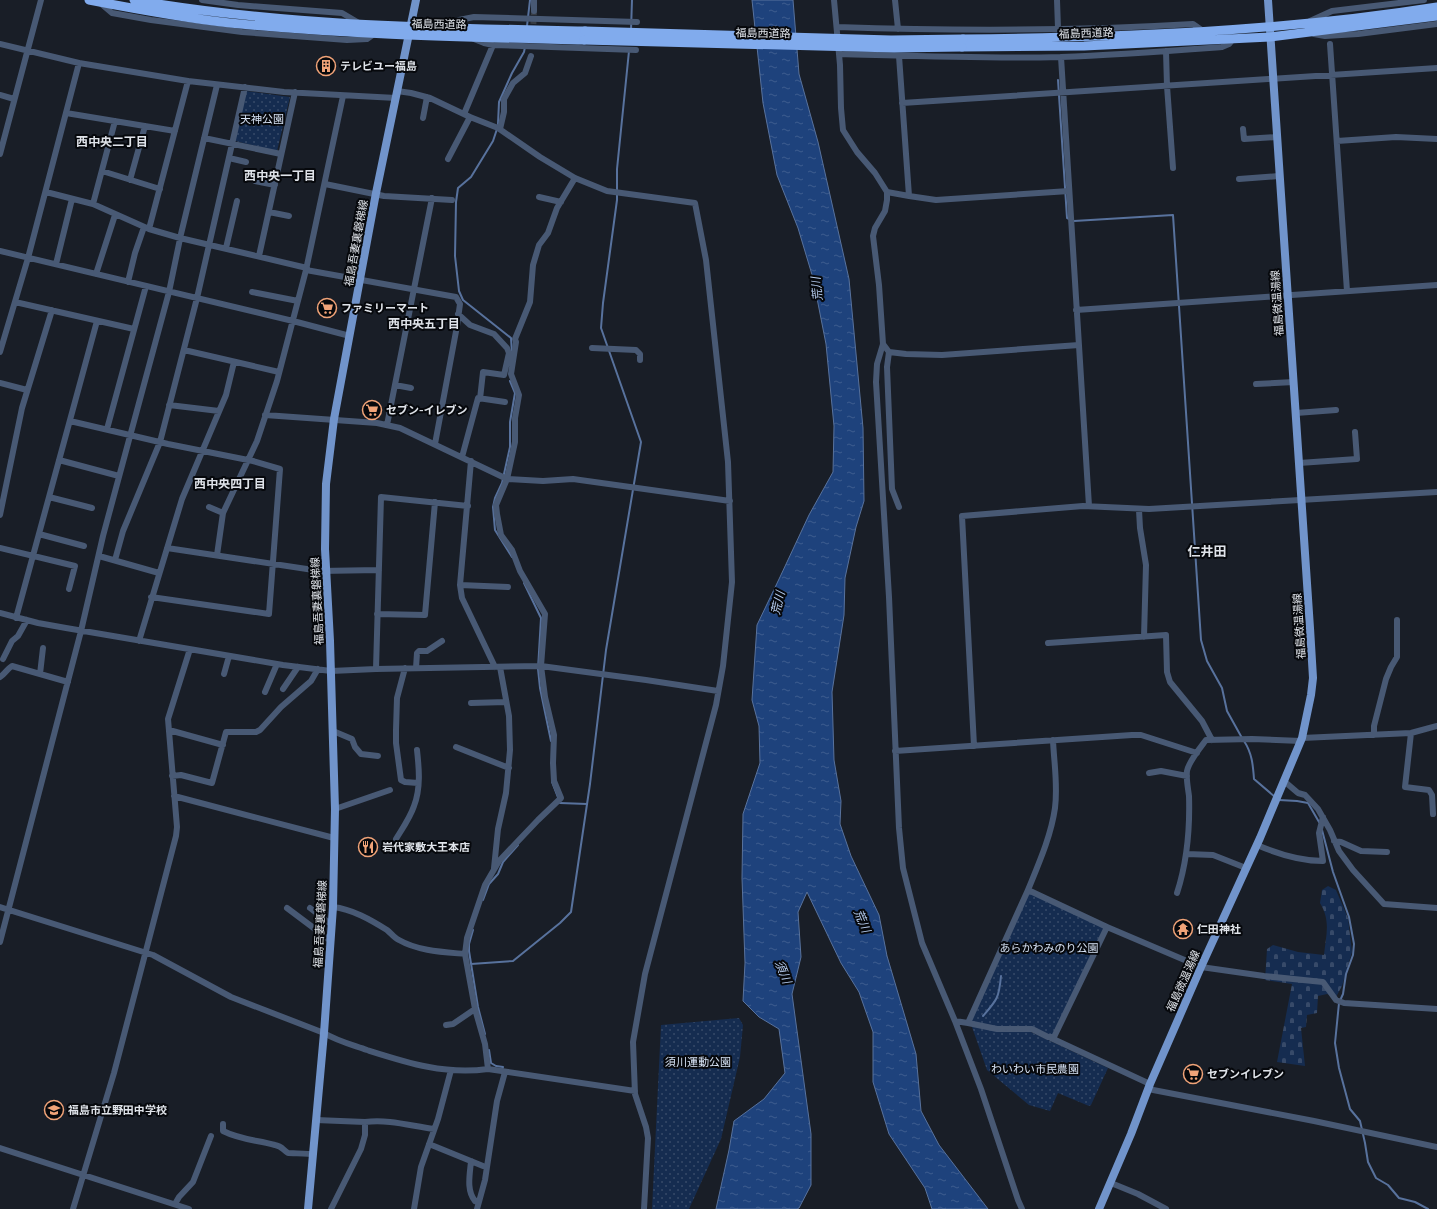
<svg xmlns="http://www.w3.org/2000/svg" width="1437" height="1209" font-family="Cabin,'Noto Sans JP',sans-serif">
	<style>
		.cemetery { fill: url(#cemetery-stones) }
		.park { fill: url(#park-dots) }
		.water { fill: url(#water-ripples); stroke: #58729d }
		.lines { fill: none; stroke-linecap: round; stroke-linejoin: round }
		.stream { stroke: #58729d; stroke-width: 2 }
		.minor-tunnel { stroke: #373c44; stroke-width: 6; stroke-dasharray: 6 3; stroke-linecap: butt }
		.minor { stroke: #485974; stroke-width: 6 }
		.major { stroke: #7194cb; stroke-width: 8 }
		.highway { stroke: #81abed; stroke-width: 9 }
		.highway-bridge { stroke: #81abed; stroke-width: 9 }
		.labels { text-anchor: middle; stroke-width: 4; stroke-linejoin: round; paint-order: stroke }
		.street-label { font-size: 11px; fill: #dfe3e9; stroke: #06080c }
		.poi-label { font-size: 11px; font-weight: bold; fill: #dfe3e9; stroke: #06080c; text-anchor: start }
		.park-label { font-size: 11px; fill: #d6e2f4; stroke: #06080c }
		.neighbourhood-label { font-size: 12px; font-weight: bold; fill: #dfe3e9; stroke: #06080c }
		.water-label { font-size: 12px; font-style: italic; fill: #b6cdf0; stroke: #06080c }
		.quarter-label { font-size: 13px; font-weight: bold; fill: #dfe3e9; stroke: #06080c }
	</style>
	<defs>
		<pattern id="cemetery-stones" width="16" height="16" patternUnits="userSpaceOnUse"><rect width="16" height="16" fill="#152c50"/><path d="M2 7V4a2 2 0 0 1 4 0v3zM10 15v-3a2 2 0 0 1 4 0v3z" fill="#374a69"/></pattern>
		<pattern id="park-dots" width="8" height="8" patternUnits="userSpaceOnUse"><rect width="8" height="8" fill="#152c50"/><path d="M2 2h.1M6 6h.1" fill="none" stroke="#374a69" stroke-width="1.8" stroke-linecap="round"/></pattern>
		<pattern id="water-ripples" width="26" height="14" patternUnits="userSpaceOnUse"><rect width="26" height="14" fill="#1e427c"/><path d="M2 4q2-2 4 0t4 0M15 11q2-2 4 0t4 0" fill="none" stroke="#3e5d8f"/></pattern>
	</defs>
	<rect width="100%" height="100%" fill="#191e27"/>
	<path class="cemetery" d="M1328,886L1336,890L1348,918L1352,952L1342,986L1336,997L1327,994L1318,996L1317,1013L1307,1015L1306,1027L1301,1028L1305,1066L1277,1062L1292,984L1265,980L1267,949L1273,945L1298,952L1324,955C1326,935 1331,921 1320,903L1322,890Z"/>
	<path class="park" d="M246,91L290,97L277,151L235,141Z
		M1029,892L1104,927L1053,1036L1031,1027H999L970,1022Z
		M739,1018L743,1025L740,1057L721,1139L689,1209H652L661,1025Z
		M974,1026L1031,1032L1108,1068L1091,1105L1089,1106L1058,1093L1050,1111L1029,1105L987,1070L972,1027Z"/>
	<path class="water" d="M752,0H793L799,74L818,142L849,279L863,428L864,501L856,527L845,578L844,615L832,692L834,760L841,801L840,824L851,856L879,915L887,956L916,1054L921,1111L939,1145L988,1209H932L925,1188L889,1134L873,1082V1032L859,992L841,963L807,892L798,912L801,957L792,994L811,1134V1185L799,1208L797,1209H716L729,1150L734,1121L764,1099L785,1073L779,1029L759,1017L743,1001L745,963L742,878L743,814L760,763L759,726L752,700L757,625L780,577L809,515L833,472L834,426L826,344L813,278L798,228L777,175L763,103Z"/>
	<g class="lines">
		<path class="stream" d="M527,26L530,0
			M631,30L632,0
			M1058,80L1067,218L1074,221L1173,215L1201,640L1207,661L1222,688L1227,711L1242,738
			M498,124L499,102L512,73L524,52L525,47
			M497,129L493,141L471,177L458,188L456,202L455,256L459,291L463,300L511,338L512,353
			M510,381L515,393L510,422V447L502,483L495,498L493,507L495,530L512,557
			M524,583L541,618L538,669L540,688L551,741
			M1244,741C1252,753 1253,765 1254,779L1275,797
			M552,782L559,800
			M1279,800L1297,801L1308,803L1319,822
			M560,803L587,804
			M1322,830L1333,872L1349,917L1354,944L1353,955L1346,974L1343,994L1339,1003L1335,1043L1339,1068L1350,1109L1360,1121L1365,1143L1368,1162L1376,1178L1388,1185L1399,1198L1415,1202L1428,1209
			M483,900L489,884L498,874L503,862L518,845
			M473,930L469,944V951L478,1007L485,1034
			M471,964L513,961L560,923L571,912L590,784L606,650L641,442L601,328L603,303L617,200V169L629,51
			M983,1016C997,1000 999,998 1001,976
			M489,1050L491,1063L496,1066L503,1067L502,1070"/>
		<path class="minor-tunnel" d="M533,33L534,11"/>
		<path class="minor" d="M202,0L238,5L342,13L359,23
			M834,0L840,65L841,108L843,130L857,152L875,173L887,192V200L885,211L875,228L873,236L879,285L883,344L877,364L876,382L889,597L899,828L903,868L922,943L955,1021L981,1089L1018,1200L1022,1209
			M895,0L898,29
			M1057,0L1058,28
			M99,2L112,13L151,20L242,32L347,40L367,39L374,34
			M534,11V0
			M1310,21L1332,11L1424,0
			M444,27L459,20L474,17L637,22
			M837,27C955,31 1075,31 1193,24L1203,31
			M1314,34L1325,36L1358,34L1437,24
			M474,39L484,43L493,45L636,50
			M0,44L79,63L188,81L284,92L396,98
			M1330,44L1347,291
			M1166,51L1167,86L1173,168
			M839,54C913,56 987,59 1061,57C1115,55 1168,51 1222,47L1229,44L1234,38
			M1061,57L1089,506
			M397,91L411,93L430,98L470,117L498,128L540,157L575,178L607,191L695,203L706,260L728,462L732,582L723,666L716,705L645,974L633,1042L635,1094L646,1127L648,1138L644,1209
			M0,95L14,99
			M902,103L1437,68
			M66,113L175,131
			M464,114L493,45
			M423,118L427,97
			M500,129L504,112V99L513,83L525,73L531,56
			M1243,129L1244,139L1277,137
			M204,138L281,154
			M1337,141L1396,137L1437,139
			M0,154L41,0
			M229,158L246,162
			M448,159L470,117
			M102,171L160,189
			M1239,179L1279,176
			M130,180L145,126
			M255,181L275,185
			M325,184L384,196L452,200
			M46,192L93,204L115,121
			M887,192L909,196L899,56
			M909,196L936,200L1069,191
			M539,197L561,202
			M93,204L149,229L180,238L307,268
			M269,212L289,216
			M149,229L188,81
			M226,248L237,201
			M0,251L293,321L350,336
			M259,256L295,92
			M56,264L72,199
			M306,270L456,297L460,304L457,326L435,444
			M96,274L115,215
			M128,282L135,253L144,227
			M252,292L298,301
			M15,302L134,329
			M1076,310L1437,285
			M458,314L470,325L494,334L507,348L509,353L504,375L483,372L480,399
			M883,344L889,352L887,367L892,489L899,507
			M592,348L636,350L640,354V360
			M184,350L279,372
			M0,352L28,258L79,63
			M889,352L906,354L942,355L1079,345
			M0,383L27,390
			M1256,384L1294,382
			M395,385L411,388
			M169,405L219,411
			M1296,413L1336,410
			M265,415L377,423L400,428L507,479L543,481L573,479L730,501
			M70,421L168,444L253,461L280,469L269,614L151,597
			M387,425L432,198
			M107,429L146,286
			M462,457L478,398L505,402
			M59,460L119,476
			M471,461L460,585L462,598L495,667
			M1299,463L1357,459L1355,432
			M49,497L92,508
			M209,507L223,513
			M1139,510L1140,528L1146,565L1144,637
			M0,515L22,408L52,310
			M39,534L84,546
			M0,548L75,566L69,589
			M167,548L320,571L379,570
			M217,555L223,513L257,441L277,381L306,270L343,96
			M99,556L159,573
			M115,560L123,531L160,442L197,298L245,87
			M460,585L508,587
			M0,613L38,623L66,628L283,665L331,671L376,669L541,666L646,680L718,691
			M377,614L425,615L435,502
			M16,618L97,321
			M139,641L182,499L226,395L234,362
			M1048,643L1166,635L1167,672L1170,682L1202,721L1212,740
			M3,659L12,641L18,636L27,620
			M405,668L397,698L396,730V743L401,780L405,782L418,783
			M416,668L417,653L419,651H427L442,641
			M376,669L381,497L468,506
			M40,674L43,648
			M224,674L229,656
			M0,677C6,673 7,669 12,666L68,682
			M283,689L298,667
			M265,692L277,664
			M471,703L506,702
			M169,730L223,745
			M333,731L352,739L355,747L361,754L378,756
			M1411,733L1405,787L1429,790L1432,795L1433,814
			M1374,735V726L1386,679L1391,667L1397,657V620
			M1302,738L1411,733L1437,726
			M974,746L962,516L1083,506L1149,509L1437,492
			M456,747L509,768
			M895,751L1132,735H1141L1197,753
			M1149,773L1161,771L1187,776
			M172,776L181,775L212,783L226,732H256L260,730L281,707L311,681L318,669
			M1284,781L1298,793L1305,795L1318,809L1330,830L1339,851L1353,870L1384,904L1437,908
			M174,796L334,838
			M335,809L390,790
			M396,839C402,829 410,818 414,806C421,788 419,768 417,750
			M1334,841L1341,842L1361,851L1387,852
			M1257,845C1278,854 1299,861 1323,861L1319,833L1323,817
			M1187,854L1213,855L1246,868
			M494,868L498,829L506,793L510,750L509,716L500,667
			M1028,890C1039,863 1051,836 1055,808C1058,785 1054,763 1053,740
			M1177,893C1187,862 1190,828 1189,796C1188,788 1186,779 1187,771C1189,761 1200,748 1206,740L1252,739L1301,741
			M0,907L153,955L231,997L324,1033C337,1041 353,1045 367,1050C408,1063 445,1075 488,1069L635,1091
			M333,907C352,909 371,920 387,930C391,933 394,938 399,940C418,951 443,952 465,954
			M287,908L331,941
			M310,908L332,925
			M0,942L81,631L103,536L169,292L181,234L217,85
			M955,1021L968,1023L1028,890L1107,927L1201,967L1264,976L1323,982L1336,1000L1344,1003L1437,1009
			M968,1023L997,1029H1032L1048,1037H1054L1107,927
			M446,1025L453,1024L475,1009
			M1051,1038L1150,1084
			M488,1069L485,1044L475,1009L465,954L467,938L485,885L499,861L538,820L561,798L554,781L553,763L554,735L545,697L541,666L545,614L520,571L512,550L501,535L497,514L496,505L507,479L515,442V418L519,395L511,374L516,342L515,339L530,302L533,265L539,245L548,233L557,208L575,178
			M1148,1089L1314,1121L1437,1147
			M316,1120L365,1122V1135L361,1149L331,1209
			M365,1122C389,1119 411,1126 434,1129
			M223,1124V1131C241,1140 257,1140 275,1145C282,1146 283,1150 288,1153C290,1153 309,1154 313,1154
			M429,1144L483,1166
			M0,1148L189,1209
			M471,1161C470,1174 466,1190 475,1201
			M1111,1183L1138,1194L1166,1209
			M175,1204L179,1197L193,1182L211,1136
			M73,1209L114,1073L176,836L177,827L168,719L190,649
			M414,1209L421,1167L438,1119L451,1070
			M477,1209L485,1180L497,1101L505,1072"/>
		<path class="major" d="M308,1209L324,1033L333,907L335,809L330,641L325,549L326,484L334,419L376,193L416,0
			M1099,1209L1131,1134L1150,1084L1201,967L1260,838L1302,738L1311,695L1313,678L1310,628L1268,0"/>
		<path class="highway" d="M89,0C136,9 183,18 230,23C348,35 466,37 584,40
			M134,0C284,26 434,28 585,31
			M963,39C1121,37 1280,32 1437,7
			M962,47L1084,46L1270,37L1437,16"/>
		<path class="highway-bridge" d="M585,31L891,40L963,39
			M584,40L894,48L962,47"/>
	</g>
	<defs>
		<symbol id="building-ring" viewBox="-11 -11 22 22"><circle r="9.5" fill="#06080c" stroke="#f0a378" stroke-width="1.5"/><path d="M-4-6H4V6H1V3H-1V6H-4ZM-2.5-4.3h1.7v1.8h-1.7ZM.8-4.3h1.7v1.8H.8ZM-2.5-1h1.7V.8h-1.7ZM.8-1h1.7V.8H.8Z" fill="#f0a378"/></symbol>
		<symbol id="supermarket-ring" viewBox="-11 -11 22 22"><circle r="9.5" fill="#06080c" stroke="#f0a378" stroke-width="1.5"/><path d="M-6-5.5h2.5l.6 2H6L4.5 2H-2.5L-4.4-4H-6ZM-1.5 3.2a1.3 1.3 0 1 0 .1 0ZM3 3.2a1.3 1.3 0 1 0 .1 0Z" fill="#f0a378"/></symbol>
		<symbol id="restaurant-ring" viewBox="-11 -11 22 22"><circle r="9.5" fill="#06080c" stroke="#f0a378" stroke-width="1.5"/><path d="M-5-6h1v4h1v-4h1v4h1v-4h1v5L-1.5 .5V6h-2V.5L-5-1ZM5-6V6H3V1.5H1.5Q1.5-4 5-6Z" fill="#f0a378"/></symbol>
		<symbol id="temple-ring" viewBox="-11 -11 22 22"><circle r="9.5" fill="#06080c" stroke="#f0a378" stroke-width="1.5"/><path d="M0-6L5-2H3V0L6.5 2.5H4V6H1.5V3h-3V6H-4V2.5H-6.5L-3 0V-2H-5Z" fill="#f0a378"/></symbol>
		<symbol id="school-ring" viewBox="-11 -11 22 22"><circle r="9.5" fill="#06080c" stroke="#f0a378" stroke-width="1.5"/><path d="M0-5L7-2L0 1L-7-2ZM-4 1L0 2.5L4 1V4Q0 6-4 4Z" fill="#f0a378"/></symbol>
	</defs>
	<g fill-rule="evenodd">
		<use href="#building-ring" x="315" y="55" width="22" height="22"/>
		<use href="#supermarket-ring" x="316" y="297" width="22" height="22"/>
		<use href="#supermarket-ring" x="361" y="399" width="22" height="22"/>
		<use href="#restaurant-ring" x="357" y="836" width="22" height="22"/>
		<use href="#temple-ring" x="1172" y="918" width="22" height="22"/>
		<use href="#supermarket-ring" x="1182" y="1063" width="22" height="22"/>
		<use href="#school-ring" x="43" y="1099" width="22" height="22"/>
	</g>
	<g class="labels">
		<g class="street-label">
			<text transform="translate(439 24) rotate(1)" y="4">福島西道路</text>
			<text transform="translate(763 33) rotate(1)" y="4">福島西道路</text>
			<text transform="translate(1086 33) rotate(-2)" y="4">福島西道路</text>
			<text transform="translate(356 243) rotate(-80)" y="4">福島吾妻裏磐梯線</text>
			<text transform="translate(1277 303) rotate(-94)" y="4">福島微温湯線</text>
			<text transform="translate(317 601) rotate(-93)" y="4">福島吾妻裏磐梯線</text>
			<text transform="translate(1299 626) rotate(-94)" y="4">福島微温湯線</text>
			<text transform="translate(320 924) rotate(-87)" y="4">福島吾妻裏磐梯線</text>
			<text transform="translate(1183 981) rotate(-66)" y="4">福島微温湯線</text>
		</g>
		<g class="poi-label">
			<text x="340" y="70">テレビユー福島</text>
			<text x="341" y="312">ファミリーマート</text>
			<text x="386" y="414">セブン-イレブン</text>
			<text x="382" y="851">岩代家敷大王本店</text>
			<text x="1197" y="933">仁田神社</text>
			<text x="1207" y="1078">セブンイレブン</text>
			<text x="68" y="1114">福島市立野田中学校</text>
		</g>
		<g class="park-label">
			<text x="262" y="123">天神公園</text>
			<text x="1049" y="952">あらかわみのり公園</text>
			<text x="698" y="1066">須川運動公園</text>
			<text x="1035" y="1073">わいわい市民農園</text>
		</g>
		<g class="neighbourhood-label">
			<text x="112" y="146">西中央二丁目</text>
			<text x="280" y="180">西中央一丁目</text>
			<text x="424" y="328">西中央五丁目</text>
			<text x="230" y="488">西中央四丁目</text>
		</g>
		<g class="water-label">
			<text transform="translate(817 289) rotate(-96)" y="4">荒川</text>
			<text transform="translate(778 603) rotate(-77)" y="4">荒川</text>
			<text transform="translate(862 921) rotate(67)" y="4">荒川</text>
			<text transform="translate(783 972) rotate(68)" y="4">須川</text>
		</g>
		<g class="quarter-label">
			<text x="1207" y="556">仁井田</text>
		</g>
	</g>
</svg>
